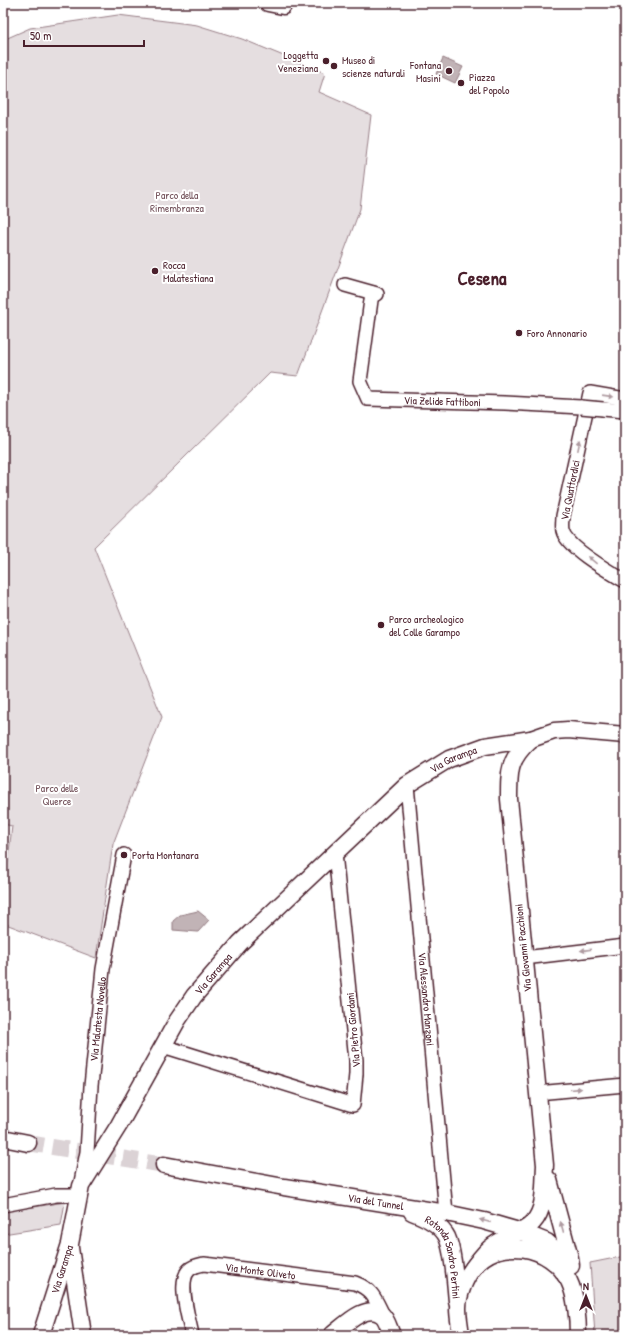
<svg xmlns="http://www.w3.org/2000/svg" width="628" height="1338" font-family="'Patrick Hand',sans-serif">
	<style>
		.green { fill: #e5dee0; stroke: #987e86 }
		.water { fill: #c1b3b6; stroke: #91787e }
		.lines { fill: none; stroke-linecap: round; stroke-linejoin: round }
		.tertiary-tunnel { stroke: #dbd2d5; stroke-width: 16; stroke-dasharray: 16 8; stroke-linecap: butt }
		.minor-casing { stroke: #4a1f2b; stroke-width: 16 }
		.tertiary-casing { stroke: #4a1f2b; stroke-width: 19 }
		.minor { stroke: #fff; stroke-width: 13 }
		.tertiary { stroke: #fff; stroke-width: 16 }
		.minor-bridge-casing { stroke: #4a1f2b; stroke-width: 16; stroke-linecap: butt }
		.minor-bridge { stroke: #fff; stroke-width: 13 }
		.oneway { fill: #ae9aa0 }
		.poi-dot { fill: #4a1f2b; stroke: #fff; stroke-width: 1.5 }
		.labels { text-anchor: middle; stroke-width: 4; stroke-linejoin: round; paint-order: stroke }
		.poi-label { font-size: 11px; fill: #4a1f2b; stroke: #fff; text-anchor: start }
		.park-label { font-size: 11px; fill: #714f58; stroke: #fff }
		.street-label { font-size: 11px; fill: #4a1f2b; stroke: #fff }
		.town-label { font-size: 19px; font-weight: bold; fill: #4a1f2b; stroke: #fff }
	</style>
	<rect width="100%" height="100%" fill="#fff"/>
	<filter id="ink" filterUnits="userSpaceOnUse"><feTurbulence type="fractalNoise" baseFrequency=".025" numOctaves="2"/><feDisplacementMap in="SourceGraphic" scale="8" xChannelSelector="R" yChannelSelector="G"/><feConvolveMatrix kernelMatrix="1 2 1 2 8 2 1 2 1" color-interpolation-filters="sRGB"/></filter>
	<g filter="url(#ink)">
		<path class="green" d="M118,15L197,25L242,39L325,73L319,92L371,115L360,209L298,376L270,373L94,547L162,717L113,844L96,958L3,923V903L12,826L3,824V40L30,28Z
			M65,1202L61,1225L3,1234V1212Z
			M625,1256V1335H595L590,1263Z"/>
		<path class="water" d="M443,58L463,67L455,83L436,74Z
			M198,911L209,920L198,932L173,930V921L180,915Z"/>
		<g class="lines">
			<path class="tertiary-tunnel" d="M28,1143L164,1165"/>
			<defs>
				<g id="minor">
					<path d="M345,285L377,294"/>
					<path id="s1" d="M372,293L360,381L368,399L505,403L581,407"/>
					<path d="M625,399L590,393L563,516C563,521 562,526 563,531C567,548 610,572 625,581"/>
					<path d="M603,409L625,411"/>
					<path id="s2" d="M407,785L446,1213"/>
					<path d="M524,958L625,946"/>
					<path d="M163,1046L353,1105L356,1074V1060L335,853"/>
					<path d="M537,1093L625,1085"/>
					<path id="s3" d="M81,1182L87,1152L91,1086L103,969L124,855"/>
					<path d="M3,1205L56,1195H79"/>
					<path id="s4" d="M192,1335C189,1319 177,1282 189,1270C193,1266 199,1265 204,1264L355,1283C373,1290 375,1299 383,1315"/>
				</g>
				<g id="tertiary">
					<path d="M268,3L283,6"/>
					<path d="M3,1138L28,1143"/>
					<path id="s5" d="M164,1165L284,1187L446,1213L484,1221L522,1232L547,1242L562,1256L565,1275"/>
					<path d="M549,1180L570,1258L571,1266"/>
					<path id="s6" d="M412,1212C425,1217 441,1225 447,1237C454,1253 455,1283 457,1301"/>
					<path d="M70,1248L83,1335"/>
					<path d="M473,1268C479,1260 485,1251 494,1245C511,1232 533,1234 541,1208C545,1195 544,1179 545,1165L509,799C509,770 509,759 531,739"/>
					<path id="s7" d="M41,1335L70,1244L81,1186L119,1125L177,1021L194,996L240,943L407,785L449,759L485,746L531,739L554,731L568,730L625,735"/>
					<path d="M332,1335C344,1326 366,1302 382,1315C387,1319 389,1329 392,1335"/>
					<path d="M461,1335C460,1326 458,1317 458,1308C458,1295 465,1278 473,1268C497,1235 552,1245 569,1281C576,1295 578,1320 578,1335"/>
				</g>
			</defs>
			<use href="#minor" class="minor-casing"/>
			<use href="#tertiary" class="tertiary-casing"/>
			<use href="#minor" class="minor"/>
			<use href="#tertiary" class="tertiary"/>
			<defs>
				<path id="minor-bridge" d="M581,407L603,409"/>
			</defs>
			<use href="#minor-bridge" class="minor-bridge-casing"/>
			<use href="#minor-bridge" class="minor-bridge"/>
		</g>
		<defs><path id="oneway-solid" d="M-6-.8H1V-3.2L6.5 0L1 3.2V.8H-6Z"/></defs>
		<g class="oneway">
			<use href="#oneway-solid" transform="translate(608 396) rotate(8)"/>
			<use href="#oneway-solid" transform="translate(579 445) rotate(-78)"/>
			<use href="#oneway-solid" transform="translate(592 560) rotate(-141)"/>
			<use href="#oneway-solid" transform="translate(586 950) rotate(173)"/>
			<use href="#oneway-solid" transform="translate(576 1089) rotate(-5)"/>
			<use href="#oneway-solid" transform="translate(485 1221) rotate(-165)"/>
			<use href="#oneway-solid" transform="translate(562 1227) rotate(-106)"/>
		</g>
	</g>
	<g class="poi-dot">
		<circle cx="326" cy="61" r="4"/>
		<circle cx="334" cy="66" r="4"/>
		<circle cx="449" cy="71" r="4"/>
		<circle cx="461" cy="83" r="4"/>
		<circle cx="155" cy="271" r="4"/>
		<circle cx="519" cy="333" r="4"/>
		<circle cx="381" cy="625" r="4"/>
		<circle cx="124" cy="855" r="4"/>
	</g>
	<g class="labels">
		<g class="poi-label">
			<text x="318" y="59" text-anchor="end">Loggetta<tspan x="318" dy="13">Veneziana</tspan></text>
			<text x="342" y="64">Museo di<tspan x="342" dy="13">scienze naturali</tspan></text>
			<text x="441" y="69" text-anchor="end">Fontana<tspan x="441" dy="13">Masini</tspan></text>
			<text x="469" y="81">Piazza<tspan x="469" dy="13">del Popolo</tspan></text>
			<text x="163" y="269">Rocca<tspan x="163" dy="13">Malatestiana</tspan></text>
			<text x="527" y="337">Foro Annonario</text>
			<text x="389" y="623">Parco archeologico<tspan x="389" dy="13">del Colle Garampo</tspan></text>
			<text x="132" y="859">Porta Montanara</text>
		</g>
		<g class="park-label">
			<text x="177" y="199">Parco della<tspan x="177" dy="13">Rimembranza</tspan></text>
			<text x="57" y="792">Parco delle<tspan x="57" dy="13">Querce</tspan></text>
		</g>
		<g class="street-label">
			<text dy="4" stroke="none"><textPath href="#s1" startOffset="183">Via Zelide Fattiboni</textPath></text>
			<text transform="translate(570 490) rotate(-79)" y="4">Via Quattordici</text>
			<text dy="4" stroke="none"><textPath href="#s7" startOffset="729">Via Garampa</textPath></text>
			<text transform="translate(523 948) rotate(-96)" y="4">Via Giovanni Pacchioni</text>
			<text dy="4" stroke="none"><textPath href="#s7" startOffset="405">Via Garampa</textPath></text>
			<text dy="4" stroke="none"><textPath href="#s2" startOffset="215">Via Alessandro Manzoni</textPath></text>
			<text dy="4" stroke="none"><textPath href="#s3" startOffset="164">Via Malatesta Novello</textPath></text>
			<text transform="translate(353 1030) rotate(-95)" y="4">Via Pietro Giordani</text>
			<text dy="4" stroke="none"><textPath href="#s5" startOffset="215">Via del Tunnel</textPath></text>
			<text dy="4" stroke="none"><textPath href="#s6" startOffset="61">Rotonda Sandro Pertini</textPath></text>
			<text dy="4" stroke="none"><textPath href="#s7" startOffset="69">Via Garampa</textPath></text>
			<text dy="4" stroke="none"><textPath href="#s4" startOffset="140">Via Monte Oliveto</textPath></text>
		</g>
		<g class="town-label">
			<text x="482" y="285">Cesena</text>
		</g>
	</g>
	<rect width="628" height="1338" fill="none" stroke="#fff" stroke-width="16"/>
	<rect x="8" y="8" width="612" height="1322" fill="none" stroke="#4a1f2b" stroke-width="1.5" filter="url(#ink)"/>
	<g transform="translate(586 1296)" stroke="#ffffff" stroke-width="3" paint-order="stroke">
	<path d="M0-3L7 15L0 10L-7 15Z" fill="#4a1f2b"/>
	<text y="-6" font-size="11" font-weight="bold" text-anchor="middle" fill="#4a1f2b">N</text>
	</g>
	<path d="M24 40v6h120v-6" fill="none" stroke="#4a1f2b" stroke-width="2"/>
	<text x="30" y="40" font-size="12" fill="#4a1f2b" stroke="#ffffff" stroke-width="3" paint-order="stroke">50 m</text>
</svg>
